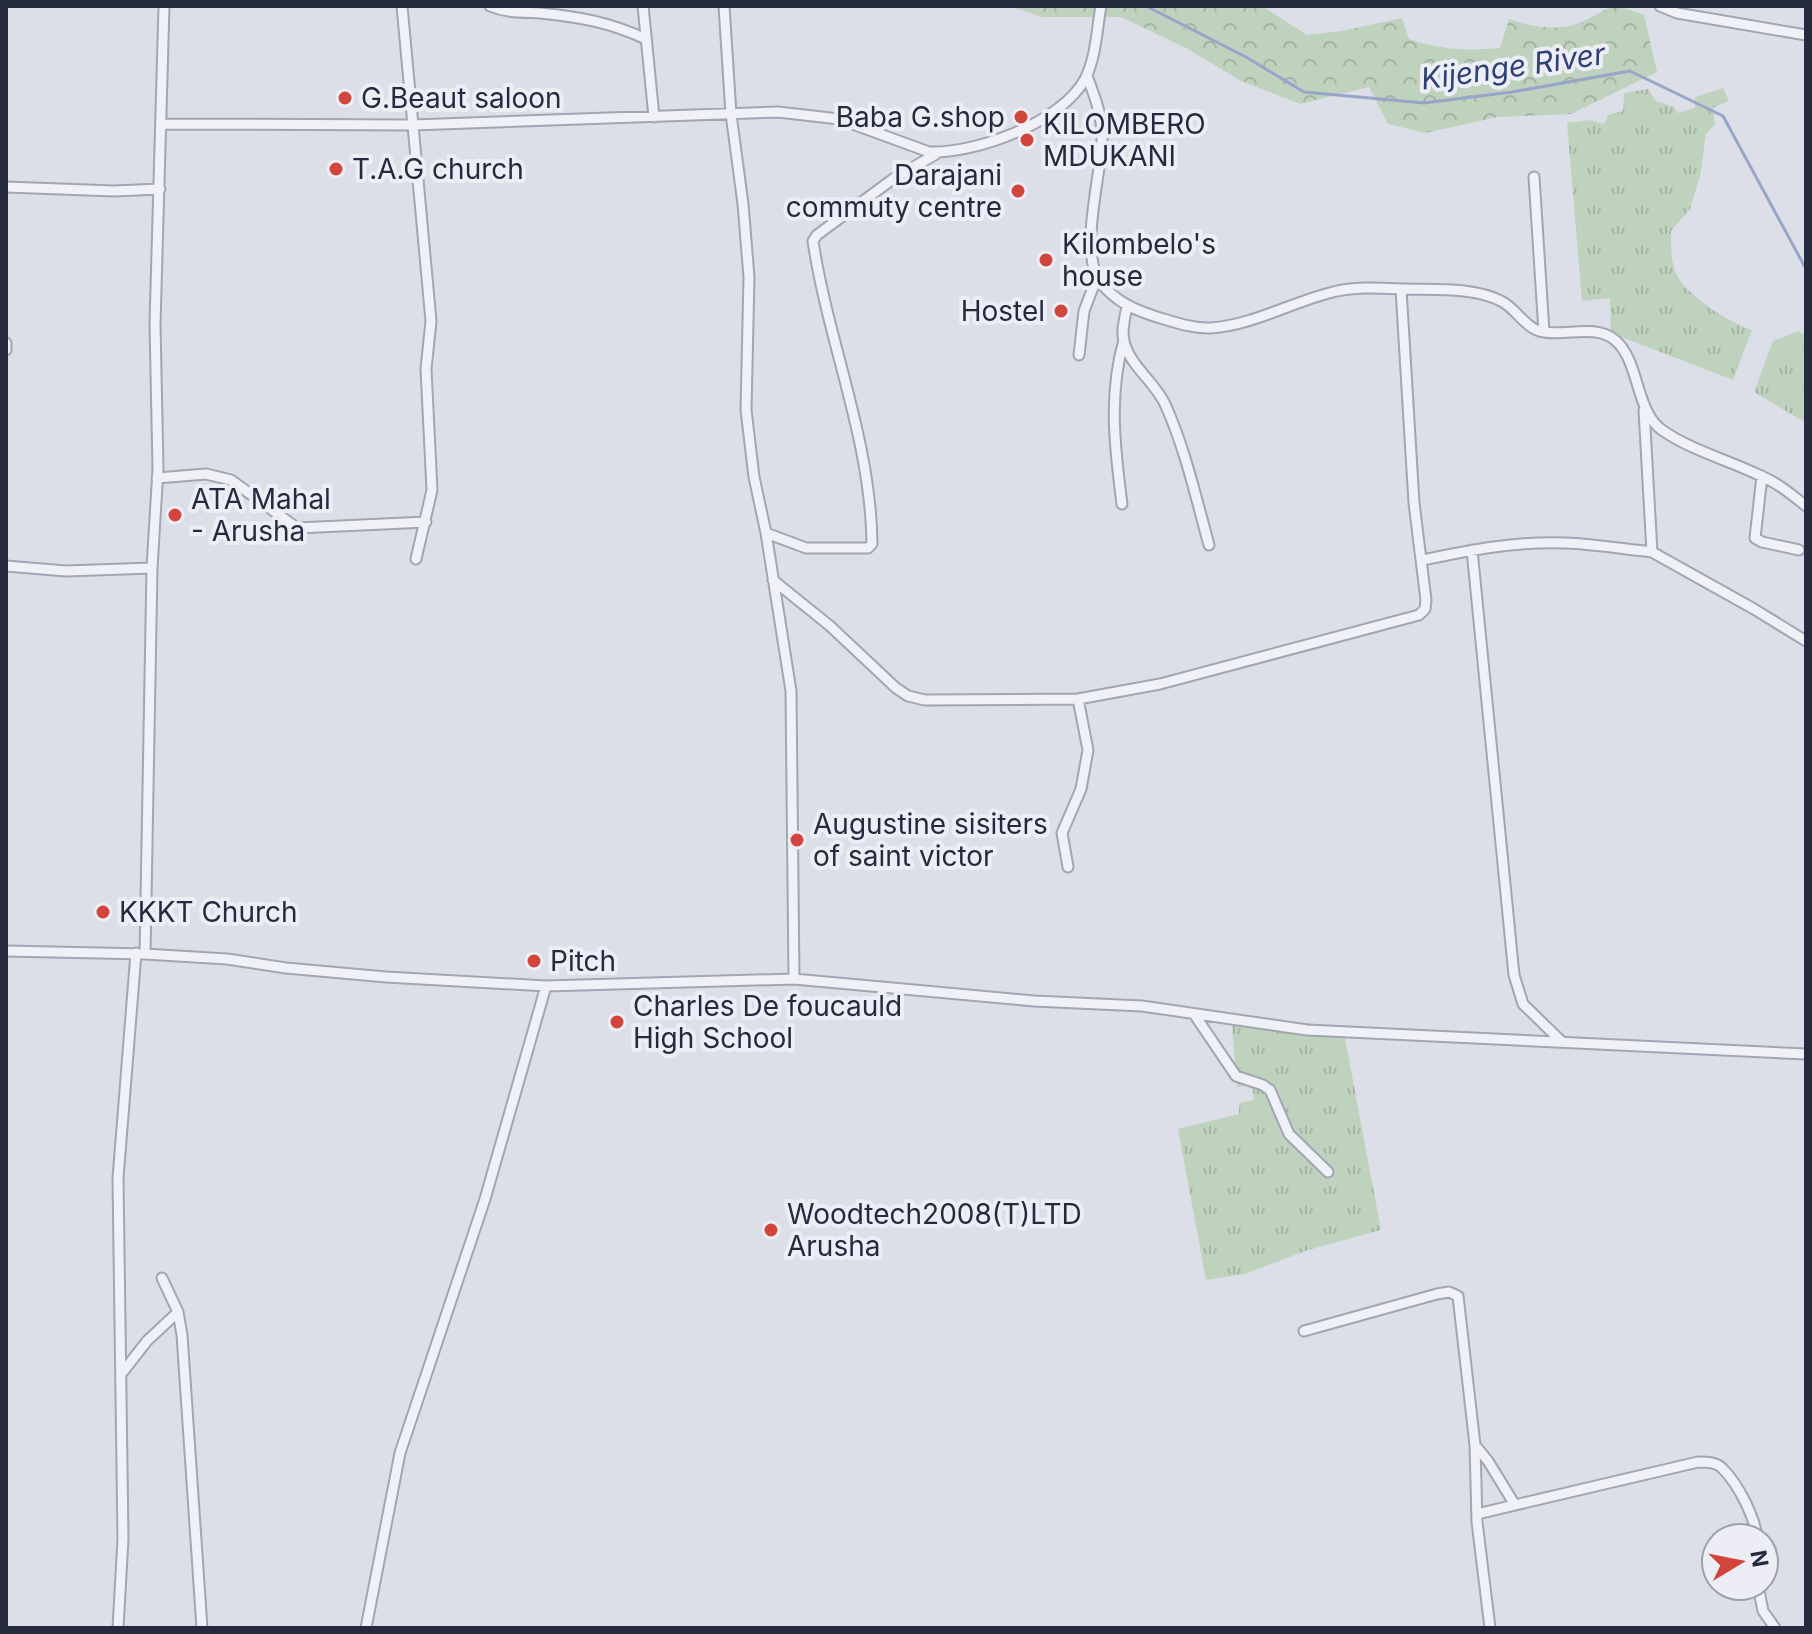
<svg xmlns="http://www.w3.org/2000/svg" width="1812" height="1634" font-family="Inter,sans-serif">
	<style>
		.grass { fill: url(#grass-tufts) }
		.forest { fill: url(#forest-crowns) }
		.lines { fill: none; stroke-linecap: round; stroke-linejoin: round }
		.stream { stroke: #96a5c9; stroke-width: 3 }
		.street-casing { stroke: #a2a5b2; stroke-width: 13 }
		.street { stroke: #f0f1f6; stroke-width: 9 }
		.poi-dot { fill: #d2453d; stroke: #edeef5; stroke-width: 3 }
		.labels { text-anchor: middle; stroke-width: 8; stroke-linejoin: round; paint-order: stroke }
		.poi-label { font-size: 28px; fill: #262a3f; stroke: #edeef5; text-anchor: start }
		.water-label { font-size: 30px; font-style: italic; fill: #2f4074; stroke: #edeef5 }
	</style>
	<defs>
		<pattern id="grass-tufts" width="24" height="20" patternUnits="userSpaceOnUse" patternTransform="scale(2)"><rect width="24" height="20" fill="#bfd2be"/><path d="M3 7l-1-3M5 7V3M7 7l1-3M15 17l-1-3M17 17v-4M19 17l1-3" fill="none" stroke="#a4b4a4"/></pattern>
		<pattern id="forest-crowns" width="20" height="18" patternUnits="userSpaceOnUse" patternTransform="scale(2)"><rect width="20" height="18" fill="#bfd2be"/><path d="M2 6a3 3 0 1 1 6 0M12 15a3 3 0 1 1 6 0" fill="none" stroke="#a4b4a4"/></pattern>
	</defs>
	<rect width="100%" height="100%" fill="#dddfe8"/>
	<path class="grass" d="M1723,88L1729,101L1713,108L1715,124L1706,134L1700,176L1690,209L1671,231C1671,247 1670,267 1680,280C1692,299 1731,323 1752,330L1733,380L1611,333L1610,298L1582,301L1567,123L1590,120L1604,124L1608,115L1623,111L1624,93L1648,89L1656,101L1674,107L1677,113L1695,108V97Z
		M1798,331L1806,335V423L1754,392L1773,341Z
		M1231,1015L1343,1027L1381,1230L1308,1250L1245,1274L1206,1280L1178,1129L1239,1114V1103L1254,1100L1252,1085L1237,1087Z"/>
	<path class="forest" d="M1009,6H1262L1307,35L1341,31L1402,18L1409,39C1442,50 1465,51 1500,48L1509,19C1530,26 1558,32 1579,23C1612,9 1606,0 1644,15L1657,72L1571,114L1498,117L1425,133L1388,124L1369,87L1300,104L1241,81L1186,48L1121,17H1042Z"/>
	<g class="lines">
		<path class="stream" d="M1146,6L1246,57L1304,92L1424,103L1512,92L1630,71L1723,116L1806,269"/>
		<defs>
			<path id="street" d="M402,6L431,321L426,369L432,490L416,559
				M490,6C507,13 522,12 540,13C580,17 609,22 646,39
				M643,6L654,117
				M724,6L731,114L743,204L749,277L746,410L754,477L766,533L791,691L794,979
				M1660,6L1677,13L1806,35
				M1087,76C1095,97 1103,117 1102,140C1101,177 1078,253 1101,283C1116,302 1135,310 1157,317C1174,322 1193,329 1211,328C1253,325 1292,302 1333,292C1356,286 1381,288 1405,289C1435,290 1474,287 1501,301C1516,308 1526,330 1544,332C1567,336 1595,324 1615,340C1640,361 1635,411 1662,430C1692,451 1729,460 1761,476C1778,483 1792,495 1806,506
				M163,124L413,125L778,112L839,119L929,152C976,154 1062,122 1085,79C1096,58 1097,28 1101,6
				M1534,177L1544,332
				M6,187L114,191L160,189
				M1127,306C1125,318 1121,330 1124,342C1131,367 1154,381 1165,404C1185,448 1196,498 1209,545
				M6,343V350
				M1079,355L1084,311L1097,277
				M1644,410L1652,552L1754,609L1806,641
				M1762,476L1755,538L1762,542L1799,550
				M157,478L206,474L231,480L297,528L426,522
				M1122,504C1115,450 1108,394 1124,340
				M766,533L806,548H868L872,544C871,440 828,342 813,241L817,235L893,179L936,154
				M1472,550L1514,975L1523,1004L1562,1042
				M1423,560C1470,550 1517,541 1565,543C1594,544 1623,549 1652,552
				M6,566L66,571L152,568
				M773,580L830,626L896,688L908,696L925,700L1078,699L1160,684L1419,615L1425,609L1426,600L1414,503L1401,289
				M1068,867L1062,833L1081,789L1088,750L1078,699
				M6,951L145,954L227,959L286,968L386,977L546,986L794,979L1034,1001L1142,1006L1307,1030L1806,1054
				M145,954L152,568L158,469L155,324L164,6
				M1194,1014L1236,1076L1263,1085L1270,1090L1289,1134L1328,1172
				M162,1278L178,1312L182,1335L202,1628
				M1304,1331L1437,1294L1449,1292L1458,1296L1475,1445L1477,1522L1490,1628
				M122,1373L147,1341L178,1312
				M1475,1445L1488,1461L1515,1505
				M1477,1514L1698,1462C1707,1462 1717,1462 1723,1469C1738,1484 1755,1517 1757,1538
				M1758,1586L1763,1611L1775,1628
				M118,1628L123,1539L118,1178L136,953
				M366,1628L400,1453L485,1199L546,986"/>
		</defs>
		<use href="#street" class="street-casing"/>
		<use href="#street" class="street"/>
	</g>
	<g class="poi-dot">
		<circle cx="345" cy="98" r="8"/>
		<circle cx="1021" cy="117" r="8"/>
		<circle cx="1027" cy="140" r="8"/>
		<circle cx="336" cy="169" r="8"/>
		<circle cx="1018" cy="191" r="8"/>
		<circle cx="1046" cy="260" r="8"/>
		<circle cx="1061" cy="311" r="8"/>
		<circle cx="175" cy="515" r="8"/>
		<circle cx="797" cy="840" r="8"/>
		<circle cx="103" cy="912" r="8"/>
		<circle cx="534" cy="961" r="8"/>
		<circle cx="617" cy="1022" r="8"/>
		<circle cx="771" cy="1230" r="8"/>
	</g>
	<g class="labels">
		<g class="poi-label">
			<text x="361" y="108">G.Beaut saloon</text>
			<text x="1005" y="127" text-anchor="end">Baba G.shop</text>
			<text x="1043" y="134">KILOMBERO<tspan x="1043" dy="32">MDUKANI</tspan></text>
			<text x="352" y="179">T.A.G church</text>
			<text x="1002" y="185" text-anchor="end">Darajani<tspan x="1002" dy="32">commuty centre</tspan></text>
			<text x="1062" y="254">Kilombelo's<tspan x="1062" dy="32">house</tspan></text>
			<text x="1045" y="321" text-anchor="end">Hostel</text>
			<text x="191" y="509">ATA Mahal<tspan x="191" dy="32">- Arusha</tspan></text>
			<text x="813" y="834">Augustine sisiters<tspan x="813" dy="32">of saint victor</tspan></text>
			<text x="119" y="922">KKKT Church</text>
			<text x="550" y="971">Pitch</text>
			<text x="633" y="1016">Charles De foucauld<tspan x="633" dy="32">High School</tspan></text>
			<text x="787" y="1224">Woodtech2008(T)LTD<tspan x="787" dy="32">Arusha</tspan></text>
		</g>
		<g class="water-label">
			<text transform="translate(1513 67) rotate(-8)" y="10">Kijenge River</text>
		</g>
	</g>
	<rect width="1812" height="1634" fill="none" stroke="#262a3f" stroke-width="16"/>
	<g transform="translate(1740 1562) rotate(80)"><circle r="38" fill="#edeef5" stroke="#9da0ac" stroke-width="2"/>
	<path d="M0-6L14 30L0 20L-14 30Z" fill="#d2453d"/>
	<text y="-12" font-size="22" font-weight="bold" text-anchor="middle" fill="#262a3f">N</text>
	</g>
</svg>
